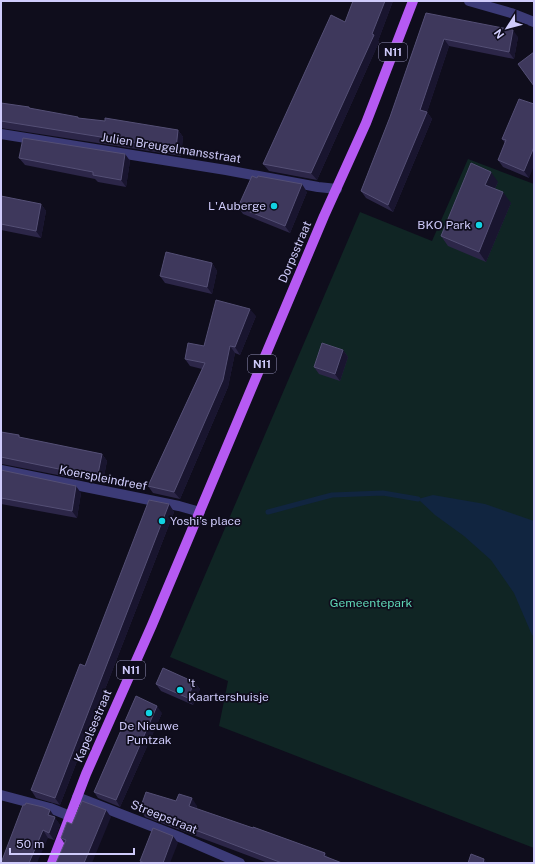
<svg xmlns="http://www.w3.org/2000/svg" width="535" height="864" font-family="'Public Sans',sans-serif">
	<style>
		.green { fill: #102524 }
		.water { fill: #112540 }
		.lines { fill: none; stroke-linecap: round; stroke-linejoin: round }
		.stream { stroke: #112540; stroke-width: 5 }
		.minor { stroke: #3c3b77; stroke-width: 10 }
		.primary { stroke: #b65af3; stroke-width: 10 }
		.wall { fill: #2c2648 }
		.shaded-wall { fill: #19152f }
		.building { fill: #3e385c; stroke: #544f75 }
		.poi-dot { fill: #11d2e2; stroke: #0f0d1c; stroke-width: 1.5 }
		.labels { text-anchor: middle; stroke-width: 3.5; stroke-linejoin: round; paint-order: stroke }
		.shield { fill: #0f0d1c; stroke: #9592b8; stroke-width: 1 }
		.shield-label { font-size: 11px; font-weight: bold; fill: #cfcbfb }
		.street-label { font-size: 12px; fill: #cfcbfb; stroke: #0f0d1c }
		.poi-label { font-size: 12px; fill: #cfcbfb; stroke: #0f0d1c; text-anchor: end }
		.park-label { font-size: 12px; fill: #5ed4b4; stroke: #0f0d1c }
	</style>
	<rect width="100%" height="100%" fill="#0f0d1c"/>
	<path class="green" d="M468,159L534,184V848L219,726L228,681L170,657L360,212L432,241Z"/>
	<path class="water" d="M433,495L485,504L534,521V636L532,635L514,593L491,560L464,536L435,515L418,499Z"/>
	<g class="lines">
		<path class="stream" d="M268,512L332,495L383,493L418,499"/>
		<path class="minor" d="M469,1L511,13L534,22
			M1,134L226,170L318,187L337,189
			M1,470L179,506L200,512
			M1,795L50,808L70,816
			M77,797L182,838L240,863"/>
		<path class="primary" d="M52,863L86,774L152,625L324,216L366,123L413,1"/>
	</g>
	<path class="wall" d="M353,1H393L378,41L379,42L317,180L269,171L263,164L345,22Z
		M426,13L518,37L514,59L449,46L427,112L432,119L393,212L366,198L361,191L390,117Z
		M1,103L29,107L31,109L79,118L178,130L183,137L181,156L1,128Z
		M534,104L529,178L503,167L498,160L505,143L502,139Z
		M125,154L130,161L126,187L98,182L95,179L25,165L19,158Z
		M498,182L495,189L511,203L486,262L448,246L441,236Z
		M307,192L290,233L243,214L238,207Z
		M1,196L41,204L46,211L41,238L1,230Z
		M212,263L217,271L212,294L165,283L160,276Z
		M256,316L240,355L235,353L228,387L180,499L153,493L148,486L202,369L190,366L185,359L204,346Z
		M343,350L348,357L340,381L319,374L314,367Z
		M1,432L22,438L102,454L107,461L103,481L83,477V480L2,464H1Z
		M1,470L81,493L77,518L1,504Z
		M169,504L174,512L60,805L36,798L31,790L85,666Z
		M194,682L200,689L193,705L161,691L156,684Z
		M162,713L120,807L98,798L94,792Z
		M176,801L197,806L196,809L342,863H268L145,817L140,809Z
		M55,817V818L60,825L54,840L48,838L1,863Z
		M111,817L64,843L61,838L72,824Z"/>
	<path class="shaded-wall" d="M385,1H393L378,41L379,42L317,180L311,173Z
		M513,30L518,37L514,59L509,52Z
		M444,39L449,46L426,115L427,112L432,119L393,212L388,205Z
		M178,130L183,137L181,156L176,149Z
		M534,147V166L529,178L524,171Z
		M125,154L130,161L126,187L121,180Z
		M491,172L498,182L492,195L485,185Z
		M302,184L307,192L290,233L285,226Z
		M503,192L511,203L486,262L479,252Z
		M41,204L46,211L41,238L36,231Z
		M212,263L217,271L212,294L207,287Z
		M250,309L256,316L240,355L235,347Z
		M230,346L235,353L228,387L180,499L174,492Z
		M343,350L348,357L340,381L335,374Z
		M102,454L107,461L103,481L98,474Z
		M78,470L83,477V480L78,473Z
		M76,486L81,493L77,518L72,511Z
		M169,504L174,512L60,805L55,798Z
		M194,682L200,689L193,705L188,698Z
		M157,706L162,713L120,807L116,800Z
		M192,798L197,806L194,814L189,806Z
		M50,810L60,825L54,840L49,833L48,815Z
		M106,810L111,817L92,863H84Z
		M43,830L48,838L37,863H29Z
		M173,836L178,843L170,863H163Z
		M325,853L330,860L324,856Z
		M484,859L487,863H483Z"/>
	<path class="building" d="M353,1H385L372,34L374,35L311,173L263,164L331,15L345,22Z
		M426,13L513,30L509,52L444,39L420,110L427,112L388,205L361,191L390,117Z
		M534,52V86L518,64Z
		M519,99L534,104V147L524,171L498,160L506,140L502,139Z
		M1,103L29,107V108L78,117V118L105,121V118L178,130L176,149L1,121Z
		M23,138L125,154L121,180L93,175V172L19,158Z
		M471,163L491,172L485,185L503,192L479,252L441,236Z
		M252,176L257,178L258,176L302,184L285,226L238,207Z
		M1,196L41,204L36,231L1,224Z
		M166,252L212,263L207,287L160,276Z
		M216,300L250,309L235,347L230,346L223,380L174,492L148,486L205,363L185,359L188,343L204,346Z
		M322,343L343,350L335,374L314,367Z
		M1,432L19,435V437L102,454L98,474L78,470V473L1,457Z
		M1,470L76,486L72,511L1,498Z
		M149,500L169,504L55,798L31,790L80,664L85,666Z
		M163,668L194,682L188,698L156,684Z
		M136,696L157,706L116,800L94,792Z
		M146,792L176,801L179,794L192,798L189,806L253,828V827L325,853L324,856L342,863H282L140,809Z
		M82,801L106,810L84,863H56L66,840L61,838L67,822L72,824Z
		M26,803L43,807L50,810L48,815L55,817L49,833L43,830L29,863H1L23,805H25Z
		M153,828L173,836L163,863H144L140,861Z
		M471,854L484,859L483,863H468Z"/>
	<g class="poi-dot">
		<circle cx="274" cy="206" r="4"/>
		<circle cx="479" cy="225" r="4"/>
		<circle cx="162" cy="521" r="4"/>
		<circle cx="180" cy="690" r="4"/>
		<circle cx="149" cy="713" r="4"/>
	</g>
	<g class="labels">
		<g class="shield">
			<rect x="379" y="43" width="28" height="18" rx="3"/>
			<rect x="248" y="355" width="28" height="18" rx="3"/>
			<rect x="117" y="661" width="28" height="18" rx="3"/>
		</g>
		<g class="shield-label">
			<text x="393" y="56">N11</text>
			<text x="262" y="368">N11</text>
			<text x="131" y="674">N11</text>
		</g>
		<g class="street-label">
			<text transform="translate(171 148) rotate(9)" y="4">Julien Breugelmansstraat</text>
			<text transform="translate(295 252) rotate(-67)" y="4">Dorpsstraat</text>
			<text transform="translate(103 478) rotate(11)" y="4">Koerspleindreef</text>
			<text transform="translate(93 726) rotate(-67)" y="4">Kapelsestraat</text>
			<text transform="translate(164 817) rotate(22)" y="4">Streepstraat</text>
		</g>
		<g class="poi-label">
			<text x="266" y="210">L'Auberge</text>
			<text x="471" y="229">BKO Park</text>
			<text x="170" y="525" text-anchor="start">Yoshi’s place</text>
			<text x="188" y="687" text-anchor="start">'t<tspan x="188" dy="14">Kaartershuisje</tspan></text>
			<text x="149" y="730" text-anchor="middle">De Nieuwe<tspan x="149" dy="14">Puntzak</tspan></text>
		</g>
		<g class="park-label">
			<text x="371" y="607">Gemeentepark</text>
		</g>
	</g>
	<rect width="535" height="864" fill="none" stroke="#cfcbfb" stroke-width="4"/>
	<g transform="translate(507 28) rotate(234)" stroke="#0f0d1c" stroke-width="3" paint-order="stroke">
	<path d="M0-3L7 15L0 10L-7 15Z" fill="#cfcbfb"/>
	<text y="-6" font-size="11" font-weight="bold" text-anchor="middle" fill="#cfcbfb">N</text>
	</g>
	<path d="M10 848v6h124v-6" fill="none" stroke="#cfcbfb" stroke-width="2"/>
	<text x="16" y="848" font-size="12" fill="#cfcbfb" stroke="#0f0d1c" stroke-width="3" paint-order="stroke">50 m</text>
</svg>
